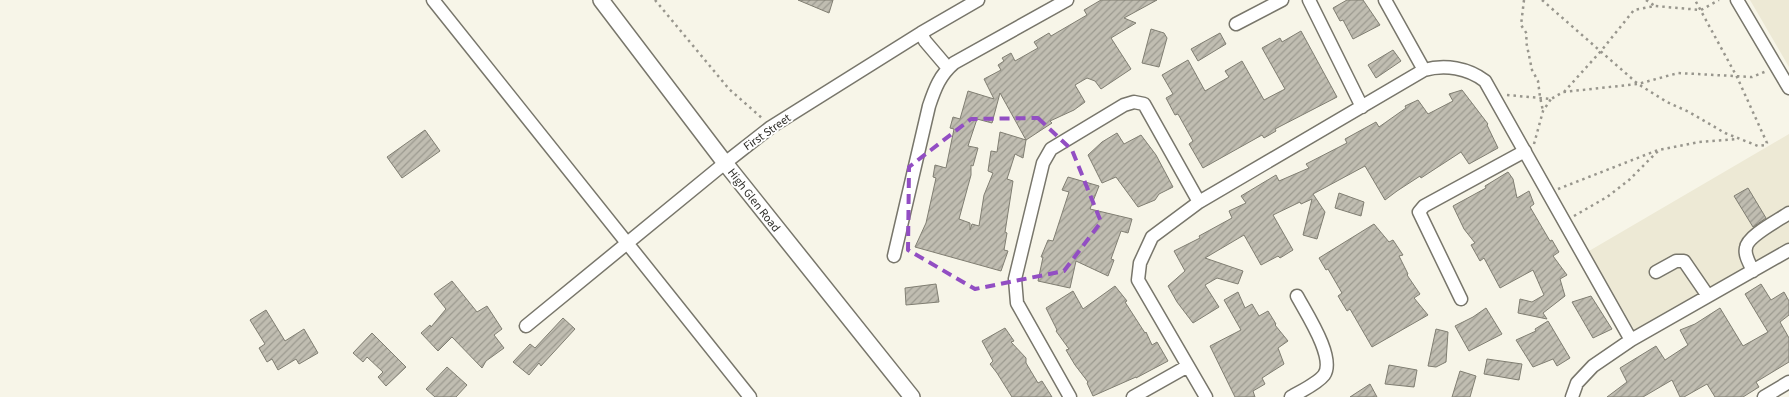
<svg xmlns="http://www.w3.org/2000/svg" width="1789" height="397" font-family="'Source Sans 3',sans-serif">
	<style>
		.built { fill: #ede9d5 }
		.building { fill: url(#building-hatch); stroke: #807e72; fill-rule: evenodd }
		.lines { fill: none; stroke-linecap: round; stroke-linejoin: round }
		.minor-casing { stroke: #78766b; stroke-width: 15 }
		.major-casing { stroke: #78766b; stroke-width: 18 }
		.path { stroke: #98968d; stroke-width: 2.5; stroke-dasharray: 2.5 4; stroke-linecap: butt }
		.minor { stroke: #fff; stroke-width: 12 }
		.major { stroke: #fff; stroke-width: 15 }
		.marked { fill: none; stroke: #924ec3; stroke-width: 4; stroke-dasharray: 10 6; stroke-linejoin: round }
		.labels { text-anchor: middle; stroke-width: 4; stroke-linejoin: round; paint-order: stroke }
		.street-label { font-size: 12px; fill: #2f2e29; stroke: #fff }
	</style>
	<defs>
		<pattern id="building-hatch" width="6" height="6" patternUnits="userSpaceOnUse" patternTransform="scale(1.25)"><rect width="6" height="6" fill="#c0bdb1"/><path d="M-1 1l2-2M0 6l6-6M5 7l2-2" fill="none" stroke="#9c9a90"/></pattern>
	</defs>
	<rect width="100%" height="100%" fill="#f7f5e8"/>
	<path class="built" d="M1750,0H1789V67Z
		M1789,134V244L1635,331L1589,251Z"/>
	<path class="building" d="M798,0H833L829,13Z
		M1101,0H1157L1124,18L1136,23L1111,38L1131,69L1101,89L1095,81L1087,78L1075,85L1085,102L1074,110L1050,121L1052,123L1026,140L1023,158L1015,154L1007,179L1013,181L1005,232L1007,233L1004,250L1008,251L1001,271L915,247L926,223L936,178L933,177L935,165L946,168L954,129L950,128L953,117L960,119L968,91L994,99L984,79L1001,70L998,65L1004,61L1002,58L1011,53L1015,61L1038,48L1034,42L1049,33L1051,36L1087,15L1084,10ZM1000,93L1026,140L1000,132L997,152L991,151L988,171L993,173L984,195L979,226L972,224L970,230V223L959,219L971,175V165L973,166L978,148L968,146L977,119L992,123Z
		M1347,0H1363L1380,25L1353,39L1343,20L1340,21L1333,8Z
		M1151,29L1164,33L1167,38L1159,67L1142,63Z
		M1301,31L1337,97L1275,129L1276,131L1264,138L1262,135L1203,168L1189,144L1193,141L1178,114L1175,115L1166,98L1173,94L1162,75L1188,60L1205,91L1229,77L1225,71L1242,61L1264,100L1285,89L1262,48L1280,38L1282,42Z
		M1220,33L1226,44L1198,61L1191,49Z
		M1393,50L1401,61L1376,78L1368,65Z
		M1462,90L1488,124L1487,125L1498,148L1469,164L1461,152L1421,178L1420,176L1397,191L1385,200L1365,166L1313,194L1325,212L1317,239L1303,235L1312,199L1301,204L1300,202L1273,215L1293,250L1280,258L1278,256L1261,265L1244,235L1205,258L1243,271L1238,284L1217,278L1205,285L1219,307L1193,323L1177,302L1168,286L1185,271L1174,251L1200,238L1199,236L1232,218L1229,211L1246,203L1241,196L1276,175L1279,181L1309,168L1306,164L1347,143L1345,139L1376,122L1379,127L1406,108L1405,106L1418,100L1428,114L1453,101L1449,94Z
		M425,130L440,151L402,178L387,157Z
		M1117,133L1124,144L1141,135L1156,155L1173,187L1159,194L1155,200L1138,207L1116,177L1102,183L1088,155L1102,142Z
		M1508,172L1513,179L1517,198L1529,191L1534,204L1530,207L1550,241L1552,240L1559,252L1553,256L1567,275L1560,279L1565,296L1543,313L1547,319L1518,313L1520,299L1532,302L1544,295L1533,270L1500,288L1484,258L1480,261L1471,245L1475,243L1464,229L1453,206L1486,188L1485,186Z
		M1068,177L1099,186L1090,209L1132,219L1128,233L1121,231L1111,259L1114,260L1108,276L1076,261L1070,288L1038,281L1043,257H1041L1048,240L1053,241L1069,192L1062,190Z
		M1748,188L1766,218L1753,227L1734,196Z
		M1339,193L1364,202L1361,216L1335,208Z
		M1374,224L1389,242L1393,240L1403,255L1399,256L1408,274L1407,275L1420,294L1414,298L1428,315L1372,347L1350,309L1347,311L1338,296L1342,293L1328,269L1326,270L1319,258Z
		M452,281L477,312L487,306L502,329L494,335L504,348L486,361L482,368L452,337L438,351L421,333L430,325L431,327L446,309L434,294Z
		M936,284L939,302L906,305L905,288Z
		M1761,284L1771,300L1784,292L1789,301V315L1780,322L1789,338V362L1756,382L1759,387L1743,397H1715L1707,384L1684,397H1680L1672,380L1643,397H1607L1627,382L1620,368L1656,346L1665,360L1688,345L1680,330L1695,324L1720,308L1743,346L1768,332L1745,294Z
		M1115,286L1127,301L1125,302L1145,333L1146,332L1152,345L1157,342L1168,361L1136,378V377L1093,396L1087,383L1088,382L1075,365L1066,350L1069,349L1056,331L1057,330L1046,308L1073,291L1083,309Z
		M1238,292L1245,308L1252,304L1259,316L1268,311L1276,324L1275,325L1288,341L1278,348L1284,364L1262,378L1265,384L1253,391L1255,397H1235L1210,346L1241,330L1224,300Z
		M1591,296L1612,329L1593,338L1572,302Z
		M1486,308L1502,334L1469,351L1455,326L1473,317Z
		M266,310L285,341L304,329L318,353L299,364L296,359L278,370L272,359L267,362L259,348L265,344L250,320Z
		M563,318L575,329L541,366L539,363L529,375L513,362L530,344L535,348Z
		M1548,321L1570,358L1557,366L1553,359L1533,367L1516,340L1536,331L1535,329Z
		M1005,328L1014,341L1011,342L1026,358V363L1038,383L1042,381L1052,397H1012L997,373L990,364L993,361L982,341Z
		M1436,329L1448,332L1446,362L1436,367L1428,366Z
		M372,333L406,367L386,386L378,377L383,372L367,357L363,362L353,353Z
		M1487,359L1522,364L1519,380L1484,374Z
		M1389,365L1417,370L1414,387L1385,384Z
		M447,367L467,385L456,397H435L426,389Z
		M1460,371L1476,376L1470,397H1452Z
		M1370,384L1377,397H1350Z"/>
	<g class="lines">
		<defs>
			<path id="minor" d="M433,0L750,397
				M1309,0L1362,107
				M1385,0L1424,70
				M1737,0L1789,88
				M1236,24L1282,0
				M921,33L925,41L948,68
				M894,256L929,106C935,88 940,75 954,63L1067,0
				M1753,271C1750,264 1744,255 1746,248C1747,236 1779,220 1789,213
				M1656,272L1676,261H1684L1708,296
				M1461,299L1419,212L1424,206L1525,151
				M526,326L725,163L771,127L921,33L978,0
				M1070,397L1017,303L1015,279L1043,163L1051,149L1124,105L1134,102L1144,104L1199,202
				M1133,397L1188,366
				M1206,397L1138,280L1140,263L1152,237L1199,202L1424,70C1445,64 1468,68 1485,81L1631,340
				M1291,397C1301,391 1317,384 1324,375C1336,358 1306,313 1297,296
				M1572,397L1577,383L1593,366L1631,340L1789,250
				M1764,397L1789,382"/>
			<path id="major" d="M601,0L725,163L912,397"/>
		</defs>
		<use href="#minor" class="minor-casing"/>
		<use href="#major" class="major-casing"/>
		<path class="path" d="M655,0L729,89L763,119
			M1524,0L1521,25L1527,34L1526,41L1532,70L1538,81L1540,97L1543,111
			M1542,0L1638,84L1667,102L1689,112L1725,133L1758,146L1766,145L1767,143L1737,77L1695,0
			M1646,0L1655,6
			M1564,92L1601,51L1634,10L1655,6L1701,10L1719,0
			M1507,95L1551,99L1563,92L1638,84L1678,73L1752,77L1767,71
			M1534,144L1543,111L1551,99
			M1558,189L1658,150
			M1574,216L1607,197L1629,180L1659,150L1699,142L1737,139"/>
		<use href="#minor" class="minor"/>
		<use href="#major" class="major"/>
	</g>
	<path class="marked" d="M1038,118L1072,150L1101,222L1064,271L975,289L908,250L909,167L971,119Z"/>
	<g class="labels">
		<g class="street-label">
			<text transform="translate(767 132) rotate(-35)" y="4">First Street</text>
			<text transform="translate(754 200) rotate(52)" y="4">High Glen Road</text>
		</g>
	</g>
</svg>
